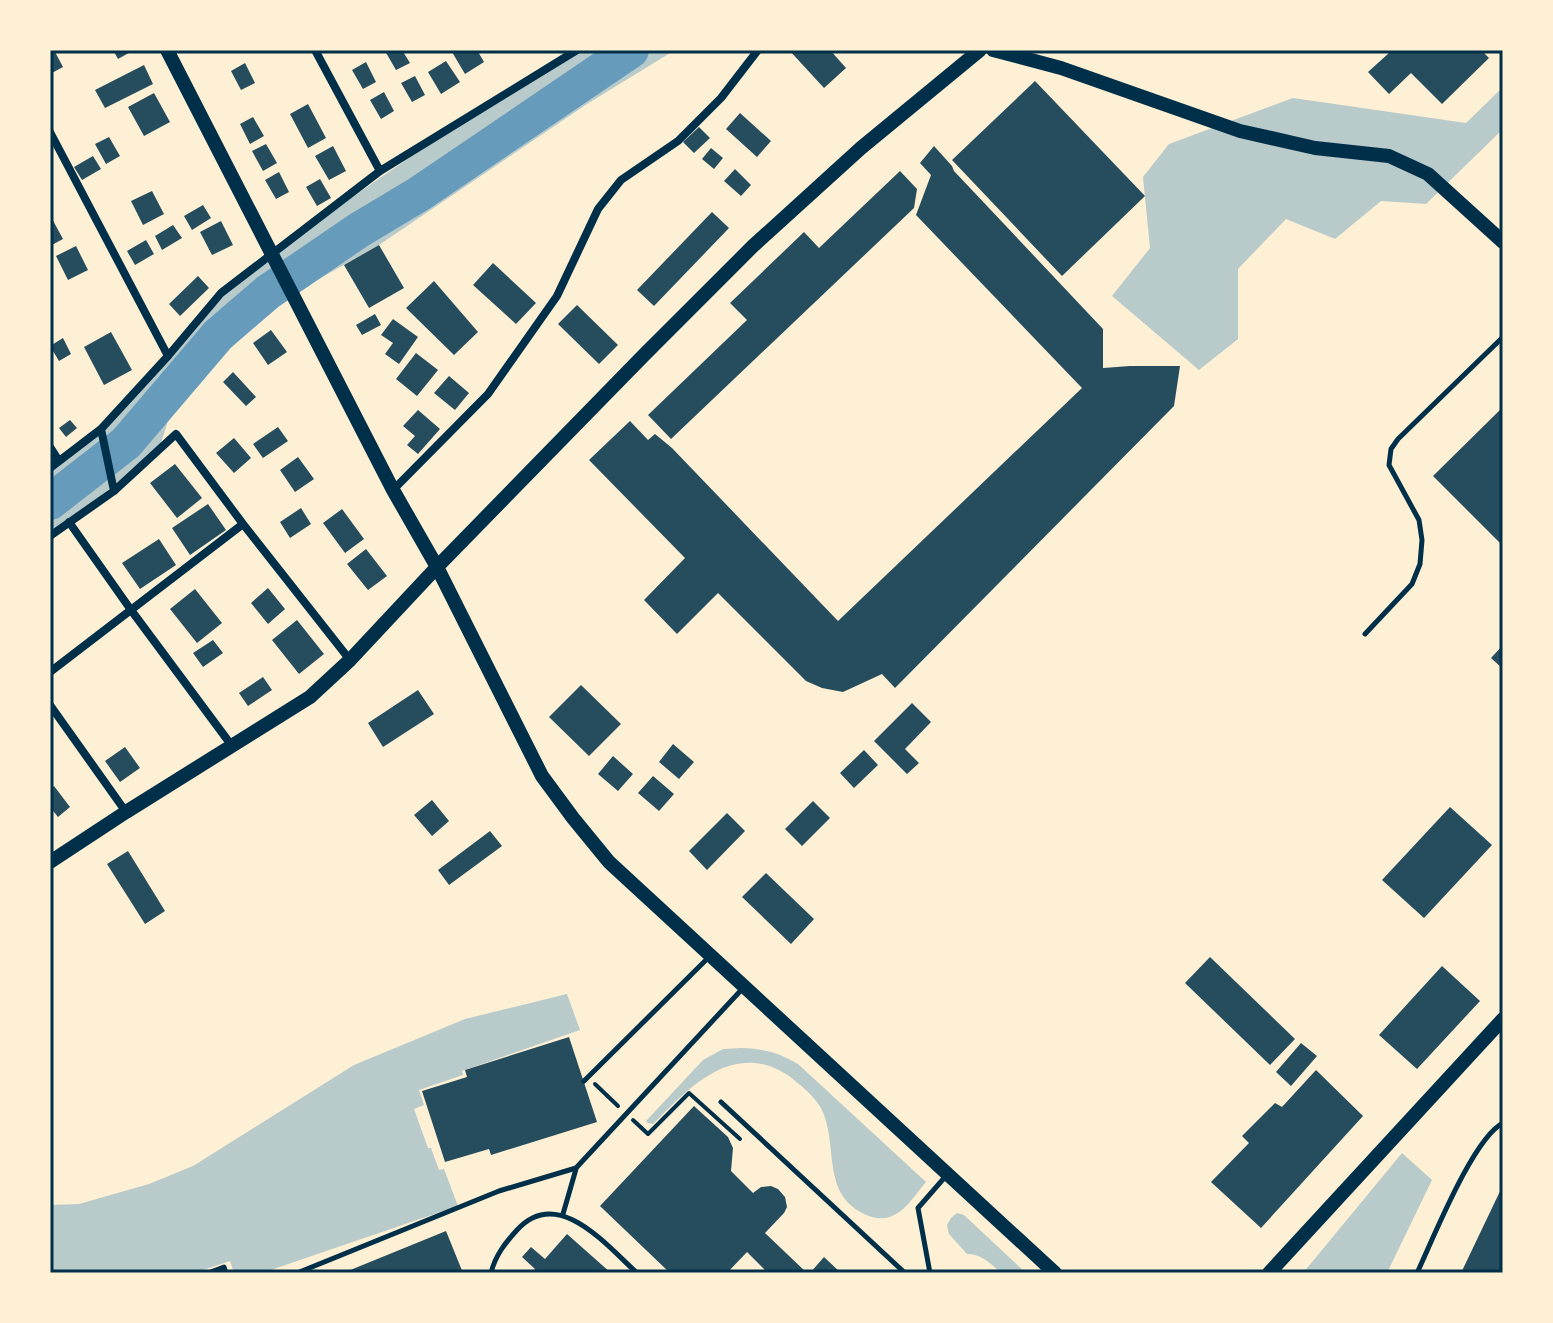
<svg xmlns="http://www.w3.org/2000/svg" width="1553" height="1323" font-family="'DejaVu Sans',sans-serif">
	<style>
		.green { fill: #b9caca }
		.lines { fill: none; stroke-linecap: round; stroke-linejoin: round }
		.river { stroke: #669bbc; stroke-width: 36 }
		.building { fill: #264d5e }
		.path { stroke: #003049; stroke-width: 4 }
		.service { stroke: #003049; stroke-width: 5 }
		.minor { stroke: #003049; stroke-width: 8 }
		.tertiary { stroke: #003049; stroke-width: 14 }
		.neatline { fill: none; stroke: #003049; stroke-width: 3 }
	</style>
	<rect width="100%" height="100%" fill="#fdf0d5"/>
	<path class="green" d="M577,50H675L587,104L379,245L273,305L231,342L192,385L168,421L159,449L50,536V468L118,410L221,293L294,237L482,108Z
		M1503,87V129L1426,204L1381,201L1335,239L1286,219L1238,269V339L1199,370L1112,296L1150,248L1143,177L1169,144L1293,98L1466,123Z
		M567,994L580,1030L462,1071L463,1075L419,1090L424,1105L414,1109L428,1148H431L439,1170L444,1169L458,1206L262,1273H234L230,1261L194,1273H50V1205L79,1204L149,1184L193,1166L354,1065L465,1019Z
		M741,1048C765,1049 777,1052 798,1064L926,1182C910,1201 897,1226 869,1216C820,1197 839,1148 822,1110C816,1098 803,1087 793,1079C737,1037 691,1085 653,1124L648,1123L646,1121L703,1060L723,1049Z
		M1402,1153L1432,1180L1387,1273H1303Z
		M957,1213L964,1215L1026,1273H1001C992,1264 980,1253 967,1254L949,1234L947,1225L951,1218Z"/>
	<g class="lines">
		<path class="river" d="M50,502L126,443L218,335L268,292L359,230L419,194L631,50"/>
	</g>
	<path class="building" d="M50,50H54L63,67L50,74Z
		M113,50H134L118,59Z
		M387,50H402L410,63L396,70L385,51Z
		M456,50H477L484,62L465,74L452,52Z
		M789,50H830L846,68L824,88Z
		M1386,50H1481L1489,58L1442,104L1411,73L1389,94L1368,72L1389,53Z
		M446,61L460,82L441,94L428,72Z
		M366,62L376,82L363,89L352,70Z
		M245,63L255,83L241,90L231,71Z
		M144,65L153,84L105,108L95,90Z
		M415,76L425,95L412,102L401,83Z
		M1035,81L1145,196L1062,276L952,160Z
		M384,92L394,111L381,119L370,100Z
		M154,93L170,122L144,136L128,107Z
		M308,104L326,138L308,148L290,114Z
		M740,113L771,141L757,157L726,129Z
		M253,117L264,136L250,144L240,124Z
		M699,127L710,138L694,153L683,142Z
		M109,137L120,156L106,164L95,144Z
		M266,144L277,163L263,171L252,151Z
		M333,146L346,171L329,180L315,156Z
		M934,146L952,166L954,171L1103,329V368L1130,366H1180L1174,406L895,688L882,674L843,692L822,688L806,681L718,593L677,634L644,600L685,558L589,460L630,421L648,440L655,434L672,448L838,621L1082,388L916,215L931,175L920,163Z
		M711,148L723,158L714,169L702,159Z
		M93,156L101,169L82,180L74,167Z
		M735,169L751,185L741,196L724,181Z
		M900,171L917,189L914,208L671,439L648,415L747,320L730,303L804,232L819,248Z
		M279,172L289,192L276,199L265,180Z
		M320,179L331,198L317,206L306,187Z
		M152,191L164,214L143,225L131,201Z
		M203,205L211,218L192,230L184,216Z
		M712,212L729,228L654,306L637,290Z
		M50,215L63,239L50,246Z
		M221,221L233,245L212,255L200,232Z
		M173,225L182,238L162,250L155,236Z
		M146,240L154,254L135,265L127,251Z
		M379,245L404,288L369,308L344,265Z
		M76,246L88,270L68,280L56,256Z
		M493,263L536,303L516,324L473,285Z
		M198,276L209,288L180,316L169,304Z
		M434,281L478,332L454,355L406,308Z
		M577,305L618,345L599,364L558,324Z
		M375,314L381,325L362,335L356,325Z
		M393,319L418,337L399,364L385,354L393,343L381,335Z
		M271,330L287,352L268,365L253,343Z
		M111,332L132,370L104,385L84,347Z
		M63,338L71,354L59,361L50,346Z
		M416,353L438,370L417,396L396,379Z
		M233,372L256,397L246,406L223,382Z
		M449,376L469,393L455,410L434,393Z
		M1503,407V546L1433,476Z
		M418,410L440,429L418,454L407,445L415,436L403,426Z
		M70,420L77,428L66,437L59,428Z
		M278,427L288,441L263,458L253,444Z
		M234,438L251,458L234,473L216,453Z
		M298,457L314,479L295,492L280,470Z
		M175,464L202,498L177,518L150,483Z
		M208,504L226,530L190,555L172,528Z
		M301,508L311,524L290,538L280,522Z
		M342,509L364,539L345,553L323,523Z
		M159,539L176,565L140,589L122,563Z
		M366,549L387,576L368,590L347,564Z
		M268,588L285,609L268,624L251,603Z
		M195,589L222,623L197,643L170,609Z
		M297,620L324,654L299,674L272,640Z
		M213,640L223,653L203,667L193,653Z
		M1503,645V669L1491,658Z
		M263,677L272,690L248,706L239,693Z
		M581,685L621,724L589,756L549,717Z
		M418,690L434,714L383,747L368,723Z
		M912,703L931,722L905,749L919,763L907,774L874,741Z
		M673,744L694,762L679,779L659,762Z
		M125,747L140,768L120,782L105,761Z
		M864,750L878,765L854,788L840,773Z
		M613,756L633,774L618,791L598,774Z
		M653,776L674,794L659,811L638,793Z
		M54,786L70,807L58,817L50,807V790Z
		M432,800L449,821L432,836L414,815Z
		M813,801L830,818L802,846L785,829Z
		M1450,807L1492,845L1424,918L1382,880Z
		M727,813L745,831L707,870L689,851Z
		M490,831L502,846L449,885L438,870Z
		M128,851L165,911L145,924L107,864Z
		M766,873L814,919L791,944L742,897Z
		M1210,957L1295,1039L1270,1065L1185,983Z
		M1442,966L1480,1001L1417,1069L1379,1035Z
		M569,1037L597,1122L491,1155L489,1149L445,1162L422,1091L467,1077L465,1070Z
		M1301,1043L1317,1056L1291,1086L1276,1072Z
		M1316,1070L1363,1116L1261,1228L1211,1182L1249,1143L1242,1136L1275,1103L1282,1107Z
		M694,1106L728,1137L733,1148L731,1171L753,1193L761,1187L771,1186L778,1189L785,1197L787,1207L784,1213L765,1233L807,1273H768L747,1252L727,1273H670L600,1206Z
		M1503,1185V1273H1461Z
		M446,1231L463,1273H343Z
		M567,1234L611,1273H532L535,1269L522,1257L531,1247L545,1259Z
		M824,1257L841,1273H810Z"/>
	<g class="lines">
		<path class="path" d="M595,1084L618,1106
			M633,1120L648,1134L689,1093L740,1139"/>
		<path class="service" d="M1365,634L1412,584L1420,564L1422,540L1419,520L1389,465L1391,449L1398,439L1503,337
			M584,1081L710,956
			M721,1102L905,1273
			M563,1214L576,1169
			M208,1273L224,1267L226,1273
			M297,1273L499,1191L576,1168L744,987
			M491,1273C495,1256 505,1243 517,1230C558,1185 607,1246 637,1273
			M930,1273L918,1208L945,1177
			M1417,1273C1433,1239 1473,1138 1503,1123"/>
		<path class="minor" d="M315,50L380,171
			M50,132L168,356
			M101,429L114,491
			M50,447L59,461
			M50,468L101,429L168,356L221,293L380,171L577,50
			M393,490L488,394L557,296L598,209L621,180L678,141L721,98L758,50
			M69,522L131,610L232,746
			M50,536L114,491L176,434L243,524L350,660
			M50,672L243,524
			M50,705L126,812"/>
		<path class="tertiary" d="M167,50L393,490L437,567L542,776L573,818L609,862L1055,1273
			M993,50L1061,68L1240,131L1315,148L1389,156L1428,174L1503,242
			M50,862L126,812L310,697L350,660L437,567L644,355L753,246L861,148L980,50
			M1269,1273L1503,1019"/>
	</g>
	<rect width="1553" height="1323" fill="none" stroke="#fdf0d5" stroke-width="104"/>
	<rect x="52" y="52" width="1449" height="1219" class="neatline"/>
</svg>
